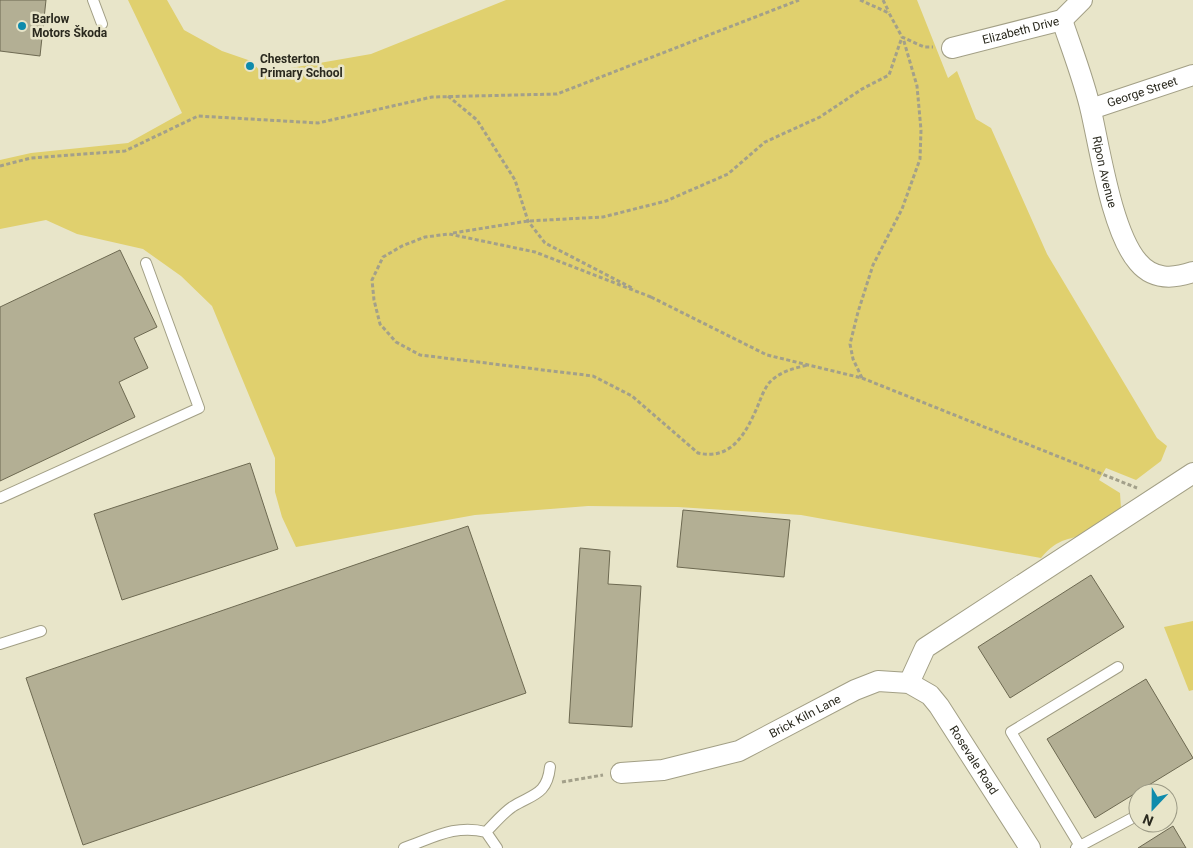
<svg xmlns="http://www.w3.org/2000/svg" width="1193" height="848" font-family="Roboto,sans-serif">
	<style>
		.green { fill: #e0d06e }
		.building { fill: #b3af94; stroke: #6d6951 }
		.lines { fill: none; stroke-linecap: round; stroke-linejoin: round }
		.lane-casing { stroke: #a29f85; stroke-width: 12 }
		.street-casing { stroke: #a29f85; stroke-width: 22 }
		.path { stroke: #a3a08a; stroke-width: 3; stroke-dasharray: 4 2.5; stroke-linecap: butt }
		.lane { stroke: #fff; stroke-width: 10 }
		.street { stroke: #fff; stroke-width: 20 }
		.poi-dot { fill: #0e8bac; stroke: #e8e5c9; stroke-width: 2 }
		.labels { text-anchor: middle; stroke-width: 5; stroke-linejoin: round; paint-order: stroke }
		.poi-label { font-size: 12px; font-weight: bold; fill: #2a291e; stroke: #e8e5c9; text-anchor: start }
		.street-label { font-size: 12px; fill: #2a291e; stroke: #e8e5c9 }
	</style>
	<rect width="100%" height="100%" fill="#e8e5c9"/>
	<path class="green" d="M128,0H167L184,30L222,51L251,61L262,73L371,54L506,0H917L948,78L957,71L976,119L991,128L1047,254L1157,438L1167,446L1161,461L1136,480L1106,468L1099,480L1120,493L1121,508C1113,515 1103,526 1093,531C1070,541 1059,536 1041,558L801,515L678,507L588,506L475,515L296,547L282,517L275,492V458L212,306L181,276L143,249L77,234L46,220L0,229V160L31,153L128,143L182,113Z
		M1193,621V690L1189,691L1164,627Z"/>
	<path class="building" d="M0,0H46L40,56L0,51Z
		M120,250L157,327L134,338L148,368L119,382L135,417L0,481V307Z
		M250,463L278,549L122,600L94,514Z
		M683,510L790,520L784,577L677,567Z
		M468,526L526,693L83,845L26,678Z
		M580,548L610,551L608,584L641,586L632,727L569,723Z
		M1091,575L1124,627L1010,698L978,647Z
		M1146,679L1193,758L1095,818L1047,739Z
		M1173,826L1186,848H1138Z"/>
	<g class="lines">
		<defs>
			<path id="lane" d="M93,0L102,24
				M0,498L199,408L146,263
				M0,644L41,631
				M486,832C494,824 502,814 512,807C533,794 547,795 550,767
				M1080,846L1138,815
				M404,848C433,838 455,824 486,832L497,848
				M1076,848L1080,846L1011,732L1118,667"/>
			<g id="street">
				<path id="s1" d="M1062,20C1072,50 1084,80 1091,111C1100,150 1112,232 1138,262C1153,280 1173,279 1193,272"/>
				<path id="s2" d="M952,48L1062,20L1082,0"/>
				<path id="s3" d="M1091,109L1193,75"/>
				<path d="M909,683L925,648L1193,473"/>
				<path id="s4" d="M621,773L663,770L739,751L855,690L878,681L909,683L930,695L939,706L1030,848"/>
			</g>
		</defs>
		<use href="#lane" class="lane-casing"/>
		<use href="#street" class="street-casing"/>
		<path class="path" d="M860,0L889,13L902,37L924,47H933
			M883,0L889,12
			M448,96L477,120L515,180L528,221L545,243L634,289
			M0,166L31,158L125,151L198,116L318,123L432,97L557,94L799,0
			M453,233L528,221L603,217L666,201L728,174L765,142L820,117L862,89L889,75L902,37
			M651,297L535,252L449,234L425,237L402,246L383,257L372,280L374,300L380,324L396,342L420,355L593,376L632,396L698,453C733,461 747,431 759,403C762,395 766,385 772,380C782,371 795,368 808,365
			M651,297L767,355L862,378L1137,488
			M862,378L853,359L850,344L858,312L873,265L902,209L920,159L921,130L917,86L903,38
			M562,782L603,775"/>
		<use href="#lane" class="lane"/>
		<use href="#street" class="street"/>
	</g>
	<g class="poi-dot">
		<circle cx="22" cy="26" r="5"/>
		<circle cx="250" cy="66" r="5"/>
	</g>
	<g class="labels">
		<g class="poi-label">
			<text x="32" y="23">Barlow<tspan x="32" dy="14">Motors Škoda</tspan></text>
			<text x="260" y="63">Chesterton<tspan x="260" dy="14">Primary School</tspan></text>
		</g>
		<g class="street-label">
			<text dy="4" stroke="none"><textPath href="#s2" startOffset="71">Elizabeth Drive</textPath></text>
			<text dy="4" stroke="none"><textPath href="#s3" startOffset="54">George Street</textPath></text>
			<text dy="4" stroke="none"><textPath href="#s1" startOffset="158">Ripon Avenue</textPath></text>
			<text dy="4" stroke="none"><textPath href="#s4" startOffset="195">Brick Kiln Lane</textPath></text>
			<text dy="4" stroke="none"><textPath href="#s4" startOffset="410">Rosevale Road</textPath></text>
		</g>
	</g>
	<g transform="translate(1153 808) rotate(202)"><circle r="24" fill="#e8e5c9" stroke="#9c9a85"/>
	<path d="M0-4L9 19L0 12L-9 19Z" fill="#0e8bac"/>
	<text y="-8" font-size="14" font-weight="bold" text-anchor="middle" fill="#2a291e">N</text>
	</g>
</svg>
